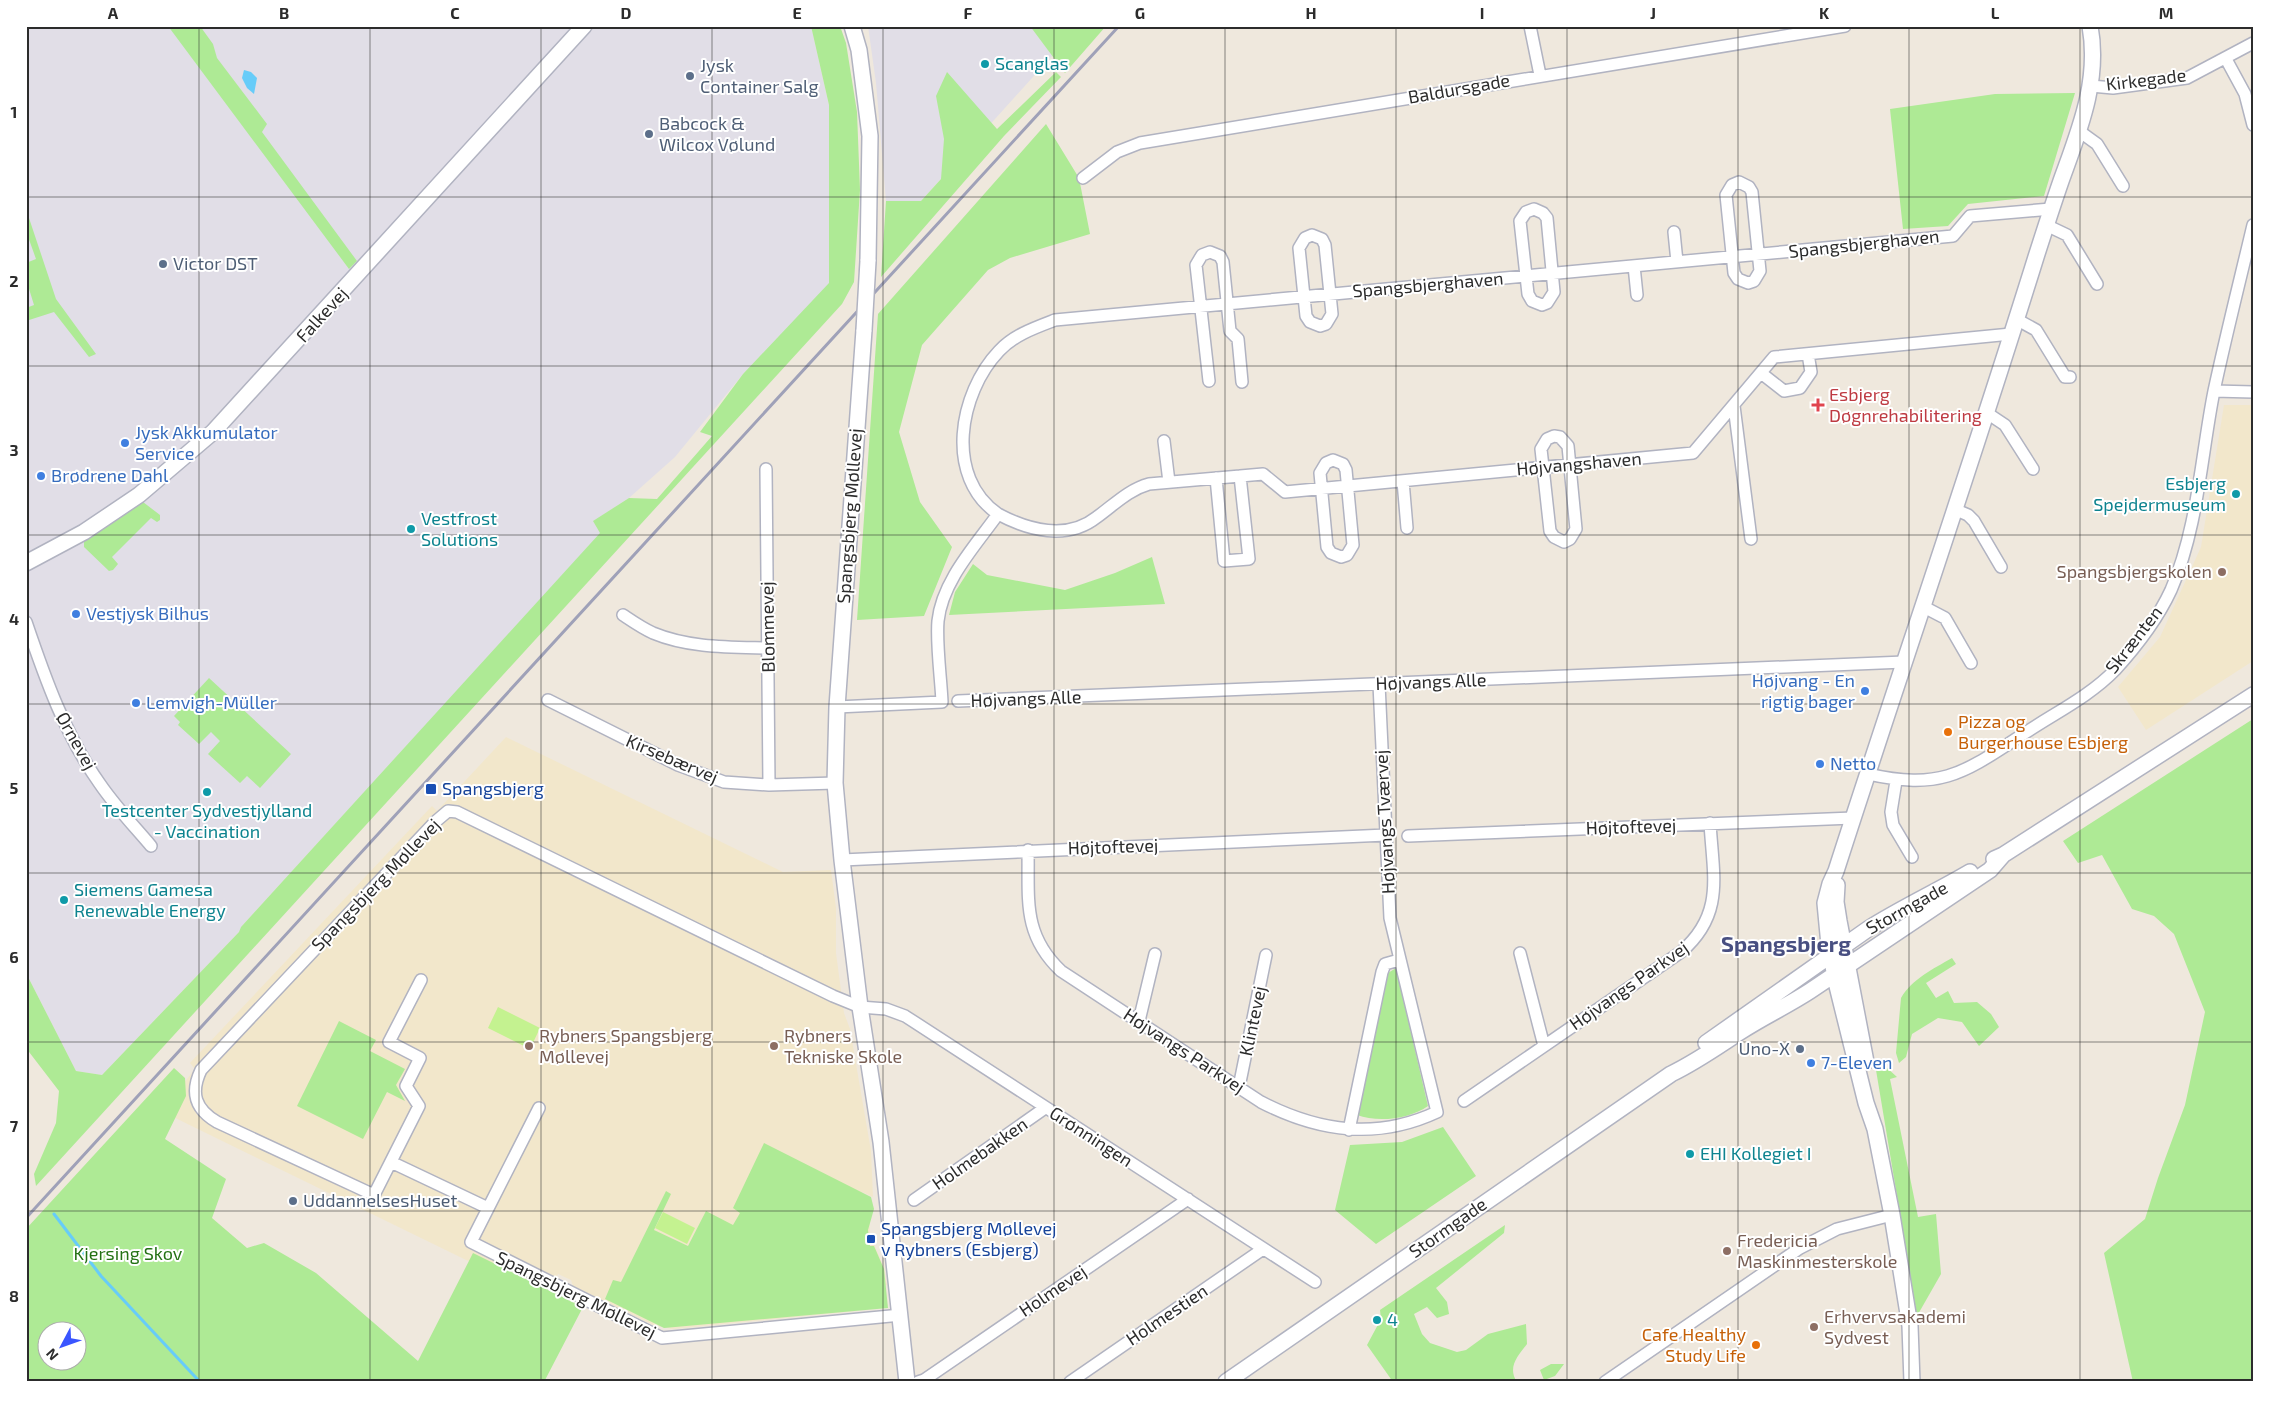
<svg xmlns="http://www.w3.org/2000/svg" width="2279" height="1408" font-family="'Exo 2',sans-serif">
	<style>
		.industrial { fill: #e1dee7 }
		.education { fill: #f2e7cb }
		.green { fill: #aeea95; fill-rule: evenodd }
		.pitch { fill: #c4f290 }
		.water { fill: #67ccf9 }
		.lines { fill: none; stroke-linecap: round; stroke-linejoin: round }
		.stream { stroke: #67ccf9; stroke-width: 3 }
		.street-casing { stroke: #b1b3c1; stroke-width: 14 }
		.secondary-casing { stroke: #b1b3c1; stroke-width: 18 }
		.street { stroke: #fff; stroke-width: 11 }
		.secondary { stroke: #fff; stroke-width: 15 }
		.rail { stroke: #9fa1b8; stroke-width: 3 }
		.secondary-bridge-casing { stroke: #b1b3c1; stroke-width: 18; stroke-linecap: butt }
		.secondary-bridge { stroke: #fff; stroke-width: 15 }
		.grid { fill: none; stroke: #2c2c2c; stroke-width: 1; stroke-opacity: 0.55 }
		.culture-dot { fill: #0f9aa8; stroke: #fff; stroke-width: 2 }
		.service-dot { fill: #5c6f8a; stroke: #fff; stroke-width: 2 }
		.health-dot { fill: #e0444e; stroke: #fff; stroke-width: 2 }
		.shop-dot { fill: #3f7fe0; stroke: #fff; stroke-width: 2 }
		.education-dot { fill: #8d6e63; stroke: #fff; stroke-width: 2 }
		.food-dot { fill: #e8710a; stroke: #fff; stroke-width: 2 }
		.transit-dot { fill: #1a4fb4; stroke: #fff; stroke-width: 2 }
		.labels { text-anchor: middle; stroke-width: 4; stroke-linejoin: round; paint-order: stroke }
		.culture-label { font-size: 18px; fill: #0d838f; stroke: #fff; text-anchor: start }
		.service-label { font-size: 18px; fill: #4e5e75; stroke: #fff; text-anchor: start }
		.street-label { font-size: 18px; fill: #2c2c2c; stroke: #fff }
		.health-label { font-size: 18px; fill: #be3a42; stroke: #fff; text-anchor: start }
		.shop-label { font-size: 18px; fill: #366cbe; stroke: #fff; text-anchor: start }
		.education-label { font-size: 18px; fill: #785e54; stroke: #fff; text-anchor: start }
		.food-label { font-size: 18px; fill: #c56008; stroke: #fff; text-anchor: start }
		.transit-label { font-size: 18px; fill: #164399; stroke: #fff; text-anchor: start }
		.park-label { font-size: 18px; fill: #237114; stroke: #fff }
		.district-label { font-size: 22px; font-weight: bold; fill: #484f81; stroke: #fff }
		.neatline { fill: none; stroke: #2c2c2c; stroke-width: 2 }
		.grid-label { font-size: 16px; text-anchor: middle; font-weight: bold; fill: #2c2c2c }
	</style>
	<rect width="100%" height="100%" fill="#efe8dd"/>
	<path class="industrial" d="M26,26H811L829,105L830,283L743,374L675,457L629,498L594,521L601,533L241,927L240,931L102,1075L76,1071L26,973Z
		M868,26H1079L921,201H886L876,83Z"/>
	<path class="education" d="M2224,405H2253V661L2146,730L2118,687L2160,637L2201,547Z
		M506,737L783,872L831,870L836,908V953L844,1013L850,1029L871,1151L873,1197L862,1192L870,1224V1244H874L884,1268L887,1285L853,1288L855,1311L672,1329L653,1325L573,1286L571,1280L558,1274L552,1286L512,1267L503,1278L161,1111L195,1069L190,1063L432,806L437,811Z"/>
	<path class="green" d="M168,26H200L213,44L217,58L267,124L262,132L357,261L349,269Z
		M811,26H840L846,43L857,112L860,190L854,282L842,304L36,1186L34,1174L56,1123L59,1091L26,1048V973L76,1071L102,1075L239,932L241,927L600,533L593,521L629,498L657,499L712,436L700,432L743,374L829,283V105Z
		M1030,26H1106L1065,73Z
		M947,72L997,129L1056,72L1061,77L1004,136L881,277L886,201H921L941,179L944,139L936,96Z
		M2075,93L2044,196L1968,204L1948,226L1903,229L1890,109L1995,94Z
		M1046,124L1079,178L1090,234L1010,258L988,270L922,345L899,432L920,502L952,547L924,616L857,620L878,314Z
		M26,209L56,299L96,354L89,357L54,312L26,321V308L34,305L26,279V263L36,259L26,231Z
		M143,502L160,515V520L157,522L151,518L112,557L118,564L113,570L109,571L84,547V541Z
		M1152,557L1165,604L949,615L955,592L973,564L987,575L1065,590L1115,573Z
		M209,678L291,754L260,788L247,776L240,783L208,754L220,741L211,732L199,744L178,725L180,722L174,716Z
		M2253,719V1382H2133L2104,1253L2145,1219L2158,1178L2185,1105L2205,1012L2174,934L2154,916L2132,909L2102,855L2078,863L2063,841Z
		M1952,958L1956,964L1926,983L1936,998L1948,991L1954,1003L1977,1002L1991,1014L1999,1027L1979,1046L1962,1022L1938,1018L1912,1034L1906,1057L1899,1063L1896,1053L1901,998C1912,979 1933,969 1952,958Z
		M1396,968L1428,1106C1410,1119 1378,1123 1357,1115L1388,973Z
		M339,1021L376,1040L370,1051L405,1069L396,1085L405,1101L387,1092L363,1139L297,1106Z
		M1886,1067L1897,1077L1890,1079L1918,1217L1936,1214L1941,1274L1917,1316L1876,1070Z
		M174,1068L185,1078L186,1096L165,1139L226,1179L212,1218L247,1248L264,1243L316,1273L418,1361L473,1253L583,1307L544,1382H26V1229ZM48,1330H78V1360H48Z
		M1443,1127L1476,1176L1376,1244L1335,1210L1350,1145L1402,1142Z
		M764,1143L871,1197L874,1209L868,1230L870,1246H874L884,1269L888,1308L664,1328L605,1299L613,1280L621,1282L666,1191L671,1194L654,1230L688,1246L706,1211L733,1225L740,1213L733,1208Z
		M1505,1225L1504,1233L1436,1288L1447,1302L1449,1314L1437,1318L1427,1307L1414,1314L1422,1334L1430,1343L1457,1352L1466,1350L1488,1334L1526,1324L1527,1344C1518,1356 1507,1367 1517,1382H1393L1367,1345L1381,1319L1380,1310Z
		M1551,1364H1564L1555,1376L1544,1380L1540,1370Z"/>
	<path class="pitch" d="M498,1007L540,1028L530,1049L488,1028Z
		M663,1212L695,1228L687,1244L655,1228Z"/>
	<path class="water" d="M244,70L251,72L257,78L254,94L247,88L242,78Z"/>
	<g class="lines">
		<path class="stream" d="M54,1214L101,1276L200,1382"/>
		<defs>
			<path id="street" d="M1530,26L1540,75
				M2226,59L2245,94L2253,125
				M2091,86L2113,88L2187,78L2253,43
				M2079,131L2097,144L2123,186
				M1083,178L1117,152L1140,143L1845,26
				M1739,182L1749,187L1752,192L1760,271L1754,281L1748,283L1738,279L1734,273L1726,195L1732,185Z
				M1534,209L1543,213L1547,218L1554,292L1547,303L1542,305L1532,301L1528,294L1520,221L1526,212Z
				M2046,225L2067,235L2097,284
				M1674,232L1677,262
				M1312,235L1322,239L1325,245L1332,314L1326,324L1320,326L1310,322L1306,316L1299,248L1305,238Z
				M1634,266L1637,295
				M2016,319L2036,330L2065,377H2070
				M1761,373L1784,391L1800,388L1811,372L1808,354
				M1209,381L1196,265L1202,255L1210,252L1220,256L1223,262L1230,331L1238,339L1242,382
				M2214,391L2253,392
				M1734,406L1751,539
				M1987,413L2005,425L2033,469
				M1554,436L1560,437L1568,446L1576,529L1570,539L1564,542L1554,537L1550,531L1541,449L1547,439Z
				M1164,441L1169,482
				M1333,460L1343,464L1346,470L1353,545L1347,555L1341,557L1331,553L1327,547L1320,473L1326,463Z
				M766,469L769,785
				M1216,478L1224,561L1249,559L1240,476
				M1403,481L1407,528
				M1954,509L1968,515L1974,521L2001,567
				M998,514C944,477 959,393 999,351C1014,335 1034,328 1055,320L1953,236L1970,216L2051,209
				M1922,606L1945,618L1971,663
				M623,615C632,621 642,628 653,633C689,648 729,647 768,648
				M26,622C45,678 65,735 100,784C115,806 134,826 151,846
				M548,700L678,765L724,782L769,785L835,783
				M958,701L1904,662
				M837,707L942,702C941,679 936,643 938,621C942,581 976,545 998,514C1028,530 1067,541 1097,517C1115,504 1128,490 1149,484L1263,474L1285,492L1693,453L1774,357L2011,334
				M1868,774C1943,791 1965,772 2025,733C2055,713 2090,696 2115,670C2136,647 2158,618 2171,590C2198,528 2201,456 2214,391C2226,335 2240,280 2253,225
				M1896,781L1891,812L1893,825L1912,857
				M1408,836L1853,818
				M1028,850C1029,899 1022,934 1061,971L1261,1102C1319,1132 1377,1140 1437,1112L1390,918L1379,684
				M842,860L1386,835
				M1520,953L1544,1046
				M421,980L389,1042L420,1058L406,1086L419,1106L374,1195L217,1122C195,1109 190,1093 201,1070L435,822L448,811L457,812L833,996L860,1007L886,1009L905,1016L1315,1282
				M1139,1021L1155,954
				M1239,1087L1266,955
				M1464,1101L1681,952C1725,914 1713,876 1710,823
				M539,1108L471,1242L662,1338L901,1315
				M1349,1130L1382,972L1385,964L1399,960
				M391,1162L488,1208
				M914,1200L1045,1108
				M918,1382L924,1380L1188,1199
				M1070,1382L1263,1249
				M1605,1382L1800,1248L1837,1229L1892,1215"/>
			<path id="secondary" d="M852,26L859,50L870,136L868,261
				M864,330L837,707L835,783L842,860L860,1007L881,1142L907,1382
				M26,563L84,532L139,495L213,432L584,26
				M1994,859L2003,855L2253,695
				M1837,885L1836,902L1839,921L1866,1062
				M1706,1043L1868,929C1901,908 1936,892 1970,872
				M1226,1382L1671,1074C1696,1062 1717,1047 1740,1032C1763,1017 1787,1006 1810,991L1990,870L2003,855
				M1912,1382L1910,1326L1892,1215L1875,1129L1866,1103L1836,982L1829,945L1825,903L1830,884L1836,871C1902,666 1972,463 2036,257C2044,232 2052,207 2061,181C2079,131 2100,81 2090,26"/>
		</defs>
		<use href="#street" class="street-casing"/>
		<use href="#secondary" class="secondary-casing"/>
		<use href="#street" class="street"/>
		<use href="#secondary" class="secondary"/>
		<path class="rail" d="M26,1218L1119,26"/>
		<defs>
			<path id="secondary-bridge" d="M864,330L868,261"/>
		</defs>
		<use href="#secondary-bridge" class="secondary-bridge-casing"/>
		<use href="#secondary-bridge" class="secondary-bridge"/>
	</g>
	<path class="grid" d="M199,26V1382M370,26V1382M541,26V1382M712,26V1382M883,26V1382M1054,26V1382M1225,26V1382M1396,26V1382M1567,26V1382M1738,26V1382M1909,26V1382M2080,26V1382M26,197H2253M26,366H2253M26,535H2253M26,704H2253M26,873H2253M26,1042H2253M26,1211H2253"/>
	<g class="culture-dot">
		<circle cx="985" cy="64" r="5"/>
		<circle cx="2236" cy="494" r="5"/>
		<circle cx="411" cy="529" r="5"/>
		<circle cx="207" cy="792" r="5"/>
		<circle cx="64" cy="900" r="5"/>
		<circle cx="1690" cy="1154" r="5"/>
		<circle cx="1377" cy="1320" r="5"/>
	</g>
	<g class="service-dot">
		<circle cx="690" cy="76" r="5"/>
		<circle cx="649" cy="134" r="5"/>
		<circle cx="163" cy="264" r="5"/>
		<circle cx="1800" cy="1049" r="5"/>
		<circle cx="293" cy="1201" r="5"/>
	</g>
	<path class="health-dot" d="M1815.5 397.5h5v5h5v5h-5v5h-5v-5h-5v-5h5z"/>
	<g class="shop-dot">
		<circle cx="125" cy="443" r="5"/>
		<circle cx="41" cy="476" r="5"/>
		<circle cx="76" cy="614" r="5"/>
		<circle cx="1865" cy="691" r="5"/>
		<circle cx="136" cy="703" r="5"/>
		<circle cx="1820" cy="764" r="5"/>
		<circle cx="1811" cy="1063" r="5"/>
	</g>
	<g class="education-dot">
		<circle cx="2222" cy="572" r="5"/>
		<circle cx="529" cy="1046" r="5"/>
		<circle cx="774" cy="1046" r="5"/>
		<circle cx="1727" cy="1251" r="5"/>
		<circle cx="1814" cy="1327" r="5"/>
	</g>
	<g class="food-dot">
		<circle cx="1948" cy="732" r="5"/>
		<circle cx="1756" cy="1345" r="5"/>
	</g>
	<g class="transit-dot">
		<rect x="425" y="783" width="12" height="12" rx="2.5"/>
		<rect x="866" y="1234" width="10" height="10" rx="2.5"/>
	</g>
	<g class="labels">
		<g class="culture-label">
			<text x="995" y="70">Scanglas</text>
			<text x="2226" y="490" text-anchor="end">Esbjerg<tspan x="2226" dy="21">Spejdermuseum</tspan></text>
			<text x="421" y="525">Vestfrost<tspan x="421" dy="21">Solutions</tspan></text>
			<text x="207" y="817" text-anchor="middle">Testcenter Sydvestjylland<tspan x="207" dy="21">- Vaccination</tspan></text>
			<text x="74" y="896">Siemens Gamesa<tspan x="74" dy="21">Renewable Energy</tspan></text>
			<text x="1700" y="1160">EHI Kollegiet I</text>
			<text x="1387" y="1326">4</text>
		</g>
		<g class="service-label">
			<text x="700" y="72">Jysk<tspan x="700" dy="21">Container Salg</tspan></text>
			<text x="659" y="130">Babcock &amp;<tspan x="659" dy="21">Wilcox Vølund</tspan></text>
			<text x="173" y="270">Victor DST</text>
			<text x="1790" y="1055" text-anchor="end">Uno-X</text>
			<text x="303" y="1207">UddannelsesHuset</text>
		</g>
		<g class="street-label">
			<text transform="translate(2146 80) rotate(-7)" y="6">Kirkegade</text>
			<text transform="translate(1459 89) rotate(-10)" y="6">Baldursgade</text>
			<text transform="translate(1864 244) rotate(-6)" y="6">Spangsbjerghaven</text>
			<text transform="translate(1428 285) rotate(-5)" y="6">Spangsbjerghaven</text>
			<text transform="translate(322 315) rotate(-48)" y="6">Falkevej</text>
			<text transform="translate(1579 464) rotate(-5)" y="6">Højvangshaven</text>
			<text transform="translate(850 516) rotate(-86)" y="6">Spangsbjerg Møllevej</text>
			<text transform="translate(768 627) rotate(-91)" y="6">Blommevej</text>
			<text transform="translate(2134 640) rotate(-52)" y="6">Skrænten</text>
			<text transform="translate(1431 682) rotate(-2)" y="6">Højvangs Alle</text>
			<text transform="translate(1026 699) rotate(-2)" y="6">Højvangs Alle</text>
			<text transform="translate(76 741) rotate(61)" y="6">Ørnevej</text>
			<text transform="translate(672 759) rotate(23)" y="6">Kirsebærvej</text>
			<text transform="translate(1385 822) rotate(-93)" y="6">Højvangs Tværvej</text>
			<text transform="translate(1631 827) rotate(-2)" y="6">Højtoftevej</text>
			<text transform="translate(1113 847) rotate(-2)" y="6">Højtoftevej</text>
			<text transform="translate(376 885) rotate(-46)" y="6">Spangsbjerg Møllevej</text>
			<text transform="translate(1907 908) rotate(-29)" y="6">Stormgade</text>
			<text transform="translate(1629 986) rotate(-35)" y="6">Højvangs Parkvej</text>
			<text transform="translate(1253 1021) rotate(-78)" y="6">Klintevej</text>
			<text transform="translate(1184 1051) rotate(33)" y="6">Højvangs Parkvej</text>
			<text transform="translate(1091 1137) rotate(33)" y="6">Grønningen</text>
			<text transform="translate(980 1154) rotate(-35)" y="6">Holmebakken</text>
			<text transform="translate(1448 1228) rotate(-35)" y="6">Stormgade</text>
			<text transform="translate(1053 1291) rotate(-34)" y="6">Holmevej</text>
			<text transform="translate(576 1295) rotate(26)" y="6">Spangsbjerg Møllevej</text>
			<text transform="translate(1167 1315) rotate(-34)" y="6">Holmestien</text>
		</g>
		<g class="health-label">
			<text x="1829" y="401">Esbjerg<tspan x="1829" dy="21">Døgnrehabilitering</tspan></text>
		</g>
		<g class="shop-label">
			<text x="135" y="439">Jysk Akkumulator<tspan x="135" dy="21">Service</tspan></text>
			<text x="51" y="482">Brødrene Dahl</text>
			<text x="86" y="620">Vestjysk Bilhus</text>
			<text x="1855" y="687" text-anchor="end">Højvang - En<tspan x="1855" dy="21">rigtig bager</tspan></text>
			<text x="146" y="709">Lemvigh-Müller</text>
			<text x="1830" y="770">Netto</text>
			<text x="1821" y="1069">7-Eleven</text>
		</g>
		<g class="education-label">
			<text x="2212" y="578" text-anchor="end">Spangsbjergskolen</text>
			<text x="539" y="1042">Rybners Spangsbjerg<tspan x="539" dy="21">Møllevej</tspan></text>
			<text x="784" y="1042">Rybners<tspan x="784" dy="21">Tekniske Skole</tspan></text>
			<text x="1737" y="1247">Fredericia<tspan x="1737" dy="21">Maskinmesterskole</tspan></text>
			<text x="1824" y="1323">Erhvervsakademi<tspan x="1824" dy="21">Sydvest</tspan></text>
		</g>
		<g class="food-label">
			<text x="1958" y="728">Pizza og<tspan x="1958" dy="21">Burgerhouse Esbjerg</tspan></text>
			<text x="1746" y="1341" text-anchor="end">Cafe Healthy<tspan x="1746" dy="21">Study Life</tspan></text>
		</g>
		<g class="transit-label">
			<text x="442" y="795">Spangsbjerg</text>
			<text x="881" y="1235">Spangsbjerg Møllevej<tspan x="881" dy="21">v Rybners (Esbjerg)</tspan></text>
		</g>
		<g class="park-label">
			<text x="128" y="1260">Kjersing Skov</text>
		</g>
		<g class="district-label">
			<text x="1786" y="952">Spangsbjerg</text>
		</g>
	</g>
	<rect width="2279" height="1408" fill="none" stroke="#ffffff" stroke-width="55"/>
	<g transform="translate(62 1346) rotate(229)"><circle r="24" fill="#ffffff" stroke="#ababab"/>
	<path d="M0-4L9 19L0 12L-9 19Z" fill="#3a55ff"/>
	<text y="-8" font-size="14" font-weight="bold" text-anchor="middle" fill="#2c2c2c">N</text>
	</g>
	<rect x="28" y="28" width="2224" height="1352" class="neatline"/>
	<g class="grid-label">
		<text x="113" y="19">A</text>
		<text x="284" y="19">B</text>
		<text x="455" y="19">C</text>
		<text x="626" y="19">D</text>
		<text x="797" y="19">E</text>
		<text x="968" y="19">F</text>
		<text x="1140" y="19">G</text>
		<text x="1311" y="19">H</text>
		<text x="1482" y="19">I</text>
		<text x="1653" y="19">J</text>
		<text x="1824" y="19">K</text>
		<text x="1995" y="19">L</text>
		<text x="2166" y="19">M</text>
		<text x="14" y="118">1</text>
		<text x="14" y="287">2</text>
		<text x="14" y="456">3</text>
		<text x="14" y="625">4</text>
		<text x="14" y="794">5</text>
		<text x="14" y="963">6</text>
		<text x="14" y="1132">7</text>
		<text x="14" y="1302">8</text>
	</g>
</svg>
